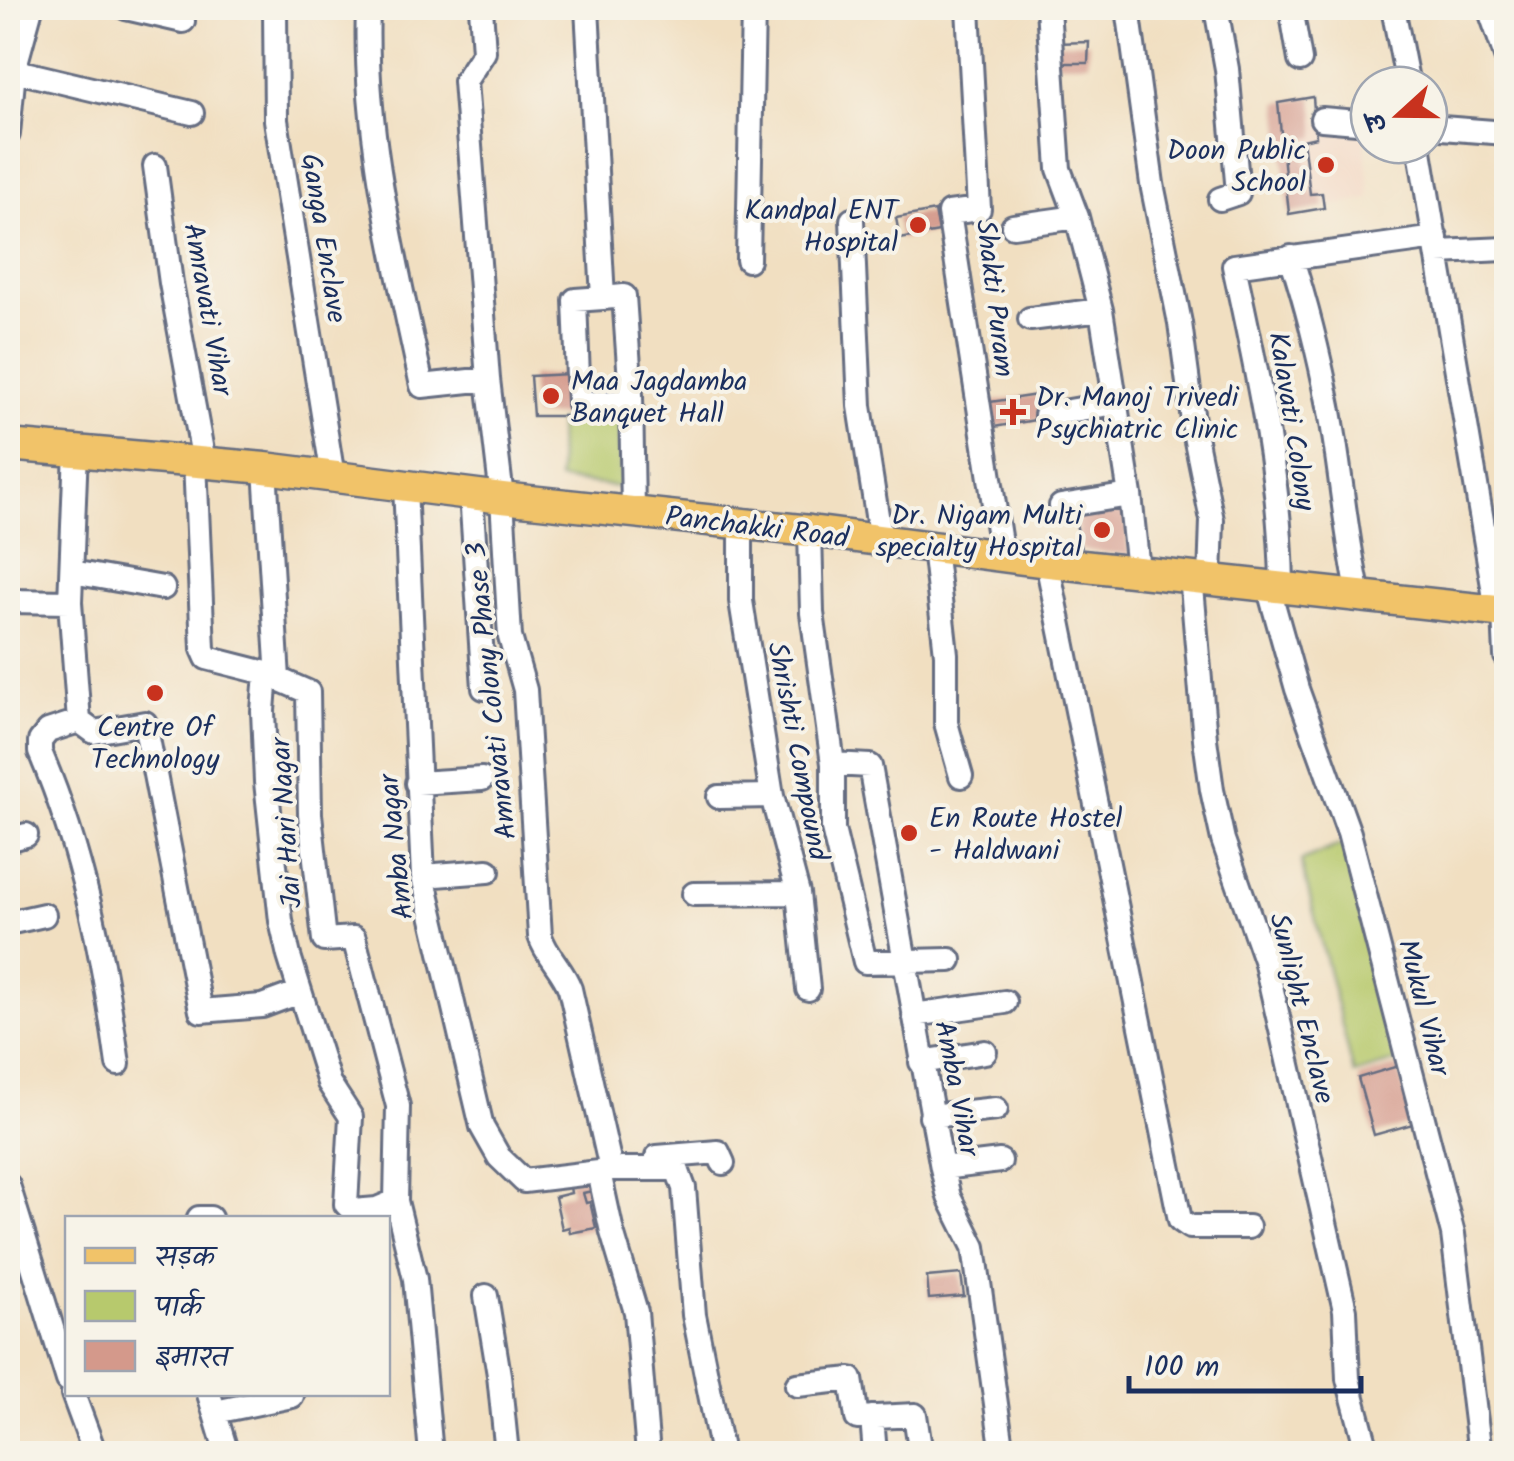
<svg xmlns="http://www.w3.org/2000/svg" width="1514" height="1461" font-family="Kalam,'Playpen Sans Deva',sans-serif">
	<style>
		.built { fill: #f3d4bf }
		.green { fill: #b7c96d; stroke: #697c66; stroke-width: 2.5 }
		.building { fill: #d4998b }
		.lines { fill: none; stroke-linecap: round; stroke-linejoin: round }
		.minor-casing { stroke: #666d81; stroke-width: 28 }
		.major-casing { stroke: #666d81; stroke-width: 35 }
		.minor { stroke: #fff; stroke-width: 22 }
		.major { stroke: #f1c369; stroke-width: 30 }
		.poi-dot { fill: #c8321e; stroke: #f7f3e8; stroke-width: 4 }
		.labels { text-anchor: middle; stroke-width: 8; stroke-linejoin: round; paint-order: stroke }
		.poi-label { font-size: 28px; fill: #1b2f5e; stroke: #f7f3e8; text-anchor: end }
		.street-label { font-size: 28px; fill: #1b2f5e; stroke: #f7f3e8 }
	</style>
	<rect width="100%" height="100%" fill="#f7f3e8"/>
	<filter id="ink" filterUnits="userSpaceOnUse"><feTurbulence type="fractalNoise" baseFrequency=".01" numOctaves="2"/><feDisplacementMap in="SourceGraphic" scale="20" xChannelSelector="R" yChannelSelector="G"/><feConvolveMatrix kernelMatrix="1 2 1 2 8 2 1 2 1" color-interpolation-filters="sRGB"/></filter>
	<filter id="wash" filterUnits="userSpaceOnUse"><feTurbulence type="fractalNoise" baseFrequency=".0048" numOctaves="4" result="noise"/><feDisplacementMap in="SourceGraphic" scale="40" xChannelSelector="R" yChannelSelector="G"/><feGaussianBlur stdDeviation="2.25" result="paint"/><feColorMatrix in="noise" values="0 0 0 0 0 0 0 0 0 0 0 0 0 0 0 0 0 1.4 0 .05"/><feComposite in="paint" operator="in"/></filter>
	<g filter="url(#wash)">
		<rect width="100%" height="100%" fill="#f1dfc1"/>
		<path class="built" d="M1313,97L1319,123L1364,131L1370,199L1289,214L1278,103Z"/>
		<path class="green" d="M619,416L621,487L559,480L558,421Z
			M1344,843L1398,1061L1354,1074L1301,861Z"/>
		<g id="blocks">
			<path class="building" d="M1089,42L1088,63H1056L1055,43Z
				M1313,97L1316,137L1303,140L1310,194L1322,193L1324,208L1289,214L1278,103Z
				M935,211L939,232L900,239L896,218Z
				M570,374L572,416H533L530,376Z
				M1037,395L1041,419L994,427L990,402Z
				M1124,504L1129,555L1081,550L1074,511Z
				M1398,1066L1413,1124L1374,1135L1358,1078Z
				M589,1176L592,1191L583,1193L586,1203L590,1202L596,1228L570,1233L569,1227L562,1229L555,1197L571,1193L569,1181Z
				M961,1274L964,1296L929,1299L927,1277Z"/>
		</g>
	</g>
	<g filter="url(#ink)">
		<use href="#blocks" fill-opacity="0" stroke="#666d81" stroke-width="2.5"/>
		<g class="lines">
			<defs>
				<path id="minor" d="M126,8L183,21
					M275,8L276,120L333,477
					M368,8C363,135 396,262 422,386L488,379
					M481,8L484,52L465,81L488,379L502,498L510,637L525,690L540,936C546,956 563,969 570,989L611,1169H677L684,1188L694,1315L722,1454
					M587,8L603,298L624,296L631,395L633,511
					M968,8L979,209L949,213L1002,556
					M1048,8L1059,169L1077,217L1101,310L1130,495L1138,570
					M1128,8L1152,184L1180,323L1195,436L1212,520L1210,579
					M1216,8L1227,69L1238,193L1220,199
					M1291,8L1300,60
					M1393,8L1408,85
					M1489,8L1506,56
					M8,69L192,113
					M1322,119L1369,123
					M1429,127L1506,133
					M8,134L14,70L31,8
					M1419,145L1497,610
					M155,166L171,283L204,462
					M852,220L860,406L881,541
					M1013,226L1077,217
					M1438,252L1506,249
					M1291,257C1307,306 1319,355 1329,406C1341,469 1345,533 1359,595
					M748,260L753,8
					M603,298L575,300L579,404L631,401
					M1030,319L1101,310
					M1046,415L1115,403
					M76,450L70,602L79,721L94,732L145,723L201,1011L262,1006L300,992
					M195,461L203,649L207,658L266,673L263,711L266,782L281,921L289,956L329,1083L351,1117L346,1204L353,1211L377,1209L396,1201
					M265,468L278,679L308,692L310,814L324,940L354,938L398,1106L396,1201L415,1279L431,1454
					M405,486L423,876L482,1127L499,1157L524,1181L599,1172
					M471,494L484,688
					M1061,506L1130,495
					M741,523V601L772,796L798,893L808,989
					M810,531L812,613L833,764V829L865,962L950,960
					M934,547L946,654V723L961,776
					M1047,562L1180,1220L1190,1227H1248
					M72,572L163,588
					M1191,575L1205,739L1212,790L1223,840L1265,960L1345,1310L1348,1379L1368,1454
					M1268,586L1297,689L1349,833L1453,1234L1480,1454
					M1282,587C1281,478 1257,373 1234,266L1436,238
					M8,601L70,602
					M1504,612L1506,656
					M79,721L48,731L40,741V752C83,853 103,955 118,1064
					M833,764L870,766L942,1168L949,1197L974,1247L1003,1454
					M417,783L482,779
					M719,797L772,796
					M8,840L26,835
					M423,876L488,871
					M694,894L798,893
					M8,923L44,915
					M914,1015L1005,1002
					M921,1062L985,1052
					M931,1116L996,1109
					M657,1157L718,1152L723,1163
					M942,1168L1000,1161
					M611,1169L599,1172L612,1232L636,1312L648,1454
					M8,1185L68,1380
					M199,1218H210
					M486,1296L499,1375L507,1454
					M797,1385L851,1379L857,1418L915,1415L921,1454
					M73,1394L95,1454
					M209,1394L227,1454
					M215,1412L292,1396
					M872,1417L875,1454"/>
				<path id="major" d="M8,445L265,468L502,498L810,531L1047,562L1506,612"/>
			</defs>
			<use href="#minor" class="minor-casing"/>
			<use href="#major" class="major-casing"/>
			<use href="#minor" class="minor"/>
			<use href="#major" class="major"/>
		</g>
	</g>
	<g class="poi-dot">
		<circle cx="1326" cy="165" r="10"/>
		<circle cx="918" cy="225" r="10"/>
		<circle cx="551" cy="396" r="10"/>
		<path d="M1008 397h10v10h10v10h-10v10h-10v-10h-10v-10h10z"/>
		<circle cx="1102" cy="530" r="10"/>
		<circle cx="155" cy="693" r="10"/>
		<circle cx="909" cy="833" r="10"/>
	</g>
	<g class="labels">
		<g class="poi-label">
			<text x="1306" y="159">Doon Public<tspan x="1306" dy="32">School</tspan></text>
			<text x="898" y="219">Kandpal ENT<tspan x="898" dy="32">Hospital</tspan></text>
			<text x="571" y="390" text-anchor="start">Maa Jagdamba<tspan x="571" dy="32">Banquet Hall</tspan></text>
			<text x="1036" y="406" text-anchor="start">Dr. Manoj Trivedi<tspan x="1036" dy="32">Psychiatric Clinic</tspan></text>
			<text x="1082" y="524">Dr. Nigam Multi<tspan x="1082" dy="32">specialty Hospital</tspan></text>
			<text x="155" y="736" text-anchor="middle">Centre Of<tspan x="155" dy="32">Technology</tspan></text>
			<text x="929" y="827" text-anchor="start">En Route Hostel<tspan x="929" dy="32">- Haldwani</tspan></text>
		</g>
		<g class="street-label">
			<text transform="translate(325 238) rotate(81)" y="10">Ganga Enclave</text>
			<text transform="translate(996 298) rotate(83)" y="10">Shakti Puram</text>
			<text transform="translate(209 309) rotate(80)" y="10">Amravati Vihar</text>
			<text transform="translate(1293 421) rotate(81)" y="10">Kalavati Colony</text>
			<text transform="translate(757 526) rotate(7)" y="10">Panchakki Road</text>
			<text transform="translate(490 691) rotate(-96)" y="10">Amravati Colony Phase 3</text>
			<text transform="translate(799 751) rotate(79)" y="10">Shrishti Compound</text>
			<text transform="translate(285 823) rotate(-94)" y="10">Jai Hari Nagar</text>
			<text transform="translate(395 847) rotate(-96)" y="10">Amba Nagar</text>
			<text transform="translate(1425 1007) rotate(76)" y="10">Mukul Vihar</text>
			<text transform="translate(1303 1008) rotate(76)" y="10">Sunlight Enclave</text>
			<text transform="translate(958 1088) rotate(79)" y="10">Amba Vihar</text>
		</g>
	</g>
	<rect width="1514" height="1461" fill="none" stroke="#f7f3e8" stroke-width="40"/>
	<rect x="65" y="1216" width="325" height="180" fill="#f7f3e8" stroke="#9fa5b1" stroke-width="2.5"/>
	<rect x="85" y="1248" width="50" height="15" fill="#f1c369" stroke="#9fa5b1" stroke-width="2.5"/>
	<text x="155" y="1266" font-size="30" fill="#1b2f5e">सड़क</text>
	<rect x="85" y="1291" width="50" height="30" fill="#b7c96d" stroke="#9fa5b1" stroke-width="2.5"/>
	<text x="155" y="1316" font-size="30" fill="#1b2f5e">पार्क</text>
	<rect x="85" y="1341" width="50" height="30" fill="#d4998b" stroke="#9fa5b1" stroke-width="2.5"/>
	<text x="155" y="1366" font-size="30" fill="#1b2f5e">इमारत</text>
	<g transform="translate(1399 115) rotate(249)"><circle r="48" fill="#f7f3e8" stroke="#9fa5b1" stroke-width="2.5"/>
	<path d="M0-8L18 38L0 25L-18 38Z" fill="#c8321e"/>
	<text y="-15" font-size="28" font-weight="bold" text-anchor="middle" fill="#1b2f5e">उ</text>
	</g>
	<path d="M1129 1376v15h232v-15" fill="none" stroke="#1b2f5e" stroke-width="5"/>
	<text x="1144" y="1376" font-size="30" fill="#1b2f5e" stroke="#f7f3e8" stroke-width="8" paint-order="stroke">100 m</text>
</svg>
